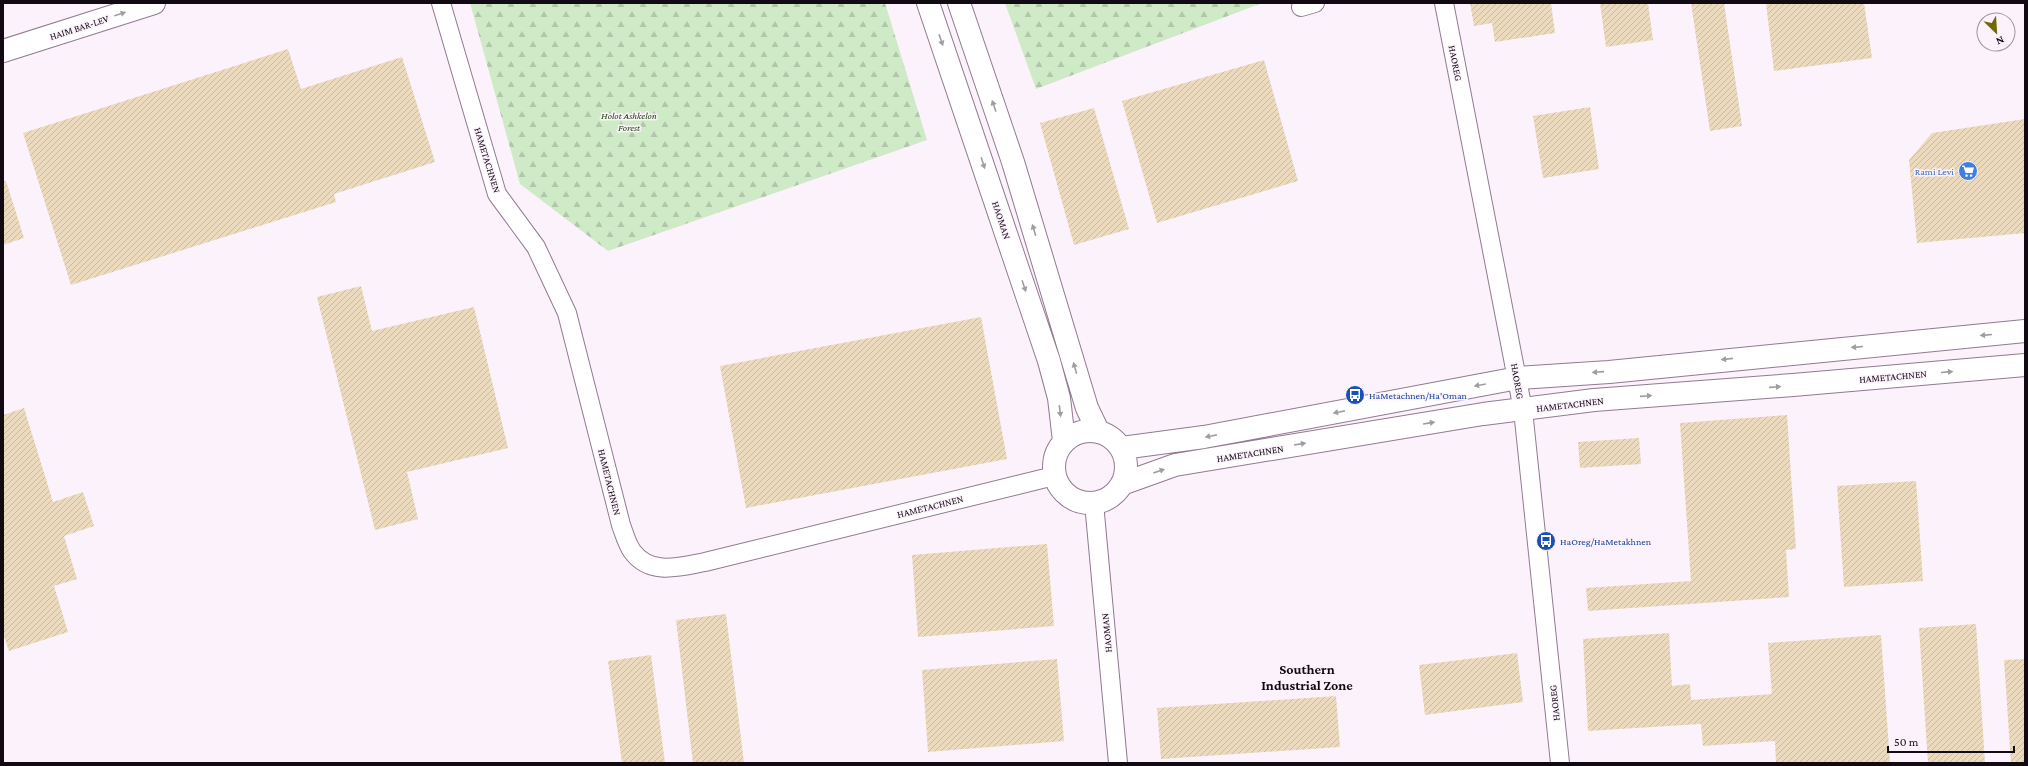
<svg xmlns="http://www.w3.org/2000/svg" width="2028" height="766" font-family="'Crimson Pro',serif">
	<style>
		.forest { fill: url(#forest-firs) }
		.building { fill: url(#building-hatch) }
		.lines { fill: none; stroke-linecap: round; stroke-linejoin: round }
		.street-casing { stroke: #917a90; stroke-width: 20 }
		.secondary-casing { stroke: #917a90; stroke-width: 24 }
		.street { stroke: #fff; stroke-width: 18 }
		.secondary { stroke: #fff; stroke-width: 22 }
		.oneway { fill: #a09da0 }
		.labels { text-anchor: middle; stroke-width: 3; stroke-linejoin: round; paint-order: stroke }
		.street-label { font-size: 10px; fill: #120a12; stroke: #fcf2fc }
		.park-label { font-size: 10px; font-style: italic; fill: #1d4509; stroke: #fcf2fc }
		.shop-label { font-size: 10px; fill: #366cbe; stroke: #fcf2fc; text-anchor: end }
		.transit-label { font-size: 10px; fill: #164399; stroke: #fcf2fc; text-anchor: start }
		.district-label { font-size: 14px; font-weight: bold; fill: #120a12; stroke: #fcf2fc }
	</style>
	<defs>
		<pattern id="forest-firs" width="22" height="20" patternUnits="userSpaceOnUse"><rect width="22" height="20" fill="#cfeac6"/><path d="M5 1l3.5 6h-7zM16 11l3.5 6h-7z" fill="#b1c7a9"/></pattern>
		<pattern id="building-hatch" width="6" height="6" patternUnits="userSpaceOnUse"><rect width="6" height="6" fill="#ecdabe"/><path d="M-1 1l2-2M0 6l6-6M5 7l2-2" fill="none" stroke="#c9baa2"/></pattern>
	</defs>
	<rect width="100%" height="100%" fill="#fcf2fc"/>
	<path class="forest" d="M470,3H885L927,140L608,251L520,184Z
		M1005,3H1262L1036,89Z"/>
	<path class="building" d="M1470,3H1551L1555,33L1495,42L1492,23L1474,26Z
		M1600,3H1648L1653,40L1606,47Z
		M1691,3H1724L1742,126L1710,131Z
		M1766,3H1864L1872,58L1774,71Z
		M288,49L301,89L402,57L435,162L334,194L336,202L71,285L23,133Z
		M1264,60L1298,181L1157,223L1122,101Z
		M1590,107L1599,169L1543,178L1533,116Z
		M1094,108L1129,229L1074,245L1040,123Z
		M2025,119V233L1917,243L1909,160L1932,133Z
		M3,181H6L24,238L3,245Z
		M361,286L372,331L474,307L508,448L407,472L418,519L375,530L317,297Z
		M981,317L1007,459L746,508L720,366Z
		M24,408L53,502L83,492L94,526L64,536L77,579L54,586L68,632L9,651L3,633V415Z
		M1787,415L1796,549L1786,550L1789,597L1588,611L1586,588L1691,581L1680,423Z
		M1639,438L1641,464L1580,468L1578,442Z
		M1916,481L1923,581L1844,587L1837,486Z
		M1047,544L1054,626L918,637L912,555Z
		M726,614L744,763H693L676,620Z
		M1976,624L1985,763H1928L1919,628Z
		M1669,633L1672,686L1690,684L1691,700L1772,694L1768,643L1881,635L1890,763H1776L1775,741L1703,746L1701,724L1588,731L1583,639Z
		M1517,653L1523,702L1425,715L1419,665Z
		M651,655L665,763H622L608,661Z
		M1057,659L1064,741L928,752L922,670Z
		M2025,659V763H2011L2004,660Z
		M1336,696L1340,747L1161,759L1157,708Z"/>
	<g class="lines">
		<defs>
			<path id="street" d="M441,3L497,194L536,247L567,313L621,525C624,533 627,544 632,551C650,576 679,567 705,562L1054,476
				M1444,3L1523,410L1560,763
				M1301,7L1315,3
				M1094,503L1118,763"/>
			<path id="secondary" d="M928,3L1049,361L1059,398L1064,441
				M959,3L1013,162L1087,408L1098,431
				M3,51L154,3
				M1054 467a36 36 0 1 1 72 0a36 36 0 1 1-72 0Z
				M1122,448L1204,437L1518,378L1609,372L2025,331
				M1122,484L1175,465L1483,414L1594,400L1793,385L2025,365"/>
		</defs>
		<use href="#street" class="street-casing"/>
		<use href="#secondary" class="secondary-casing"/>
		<use href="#street" class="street"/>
		<use href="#secondary" class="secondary"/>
	</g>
	<defs><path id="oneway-solid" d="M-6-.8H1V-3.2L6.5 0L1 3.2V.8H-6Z"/></defs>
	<g class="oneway">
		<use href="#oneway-solid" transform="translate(120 14) rotate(-18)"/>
		<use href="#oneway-solid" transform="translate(941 40) rotate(71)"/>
		<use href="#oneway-solid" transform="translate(994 106) rotate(-109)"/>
		<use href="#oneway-solid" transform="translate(983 163) rotate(72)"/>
		<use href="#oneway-solid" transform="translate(1034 230) rotate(-107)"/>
		<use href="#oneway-solid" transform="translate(1024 286) rotate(71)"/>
		<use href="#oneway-solid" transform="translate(1986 335) rotate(175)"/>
		<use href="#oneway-solid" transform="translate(1857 347) rotate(175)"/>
		<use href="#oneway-solid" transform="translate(1727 359) rotate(174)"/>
		<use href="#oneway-solid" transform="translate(1075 368) rotate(-106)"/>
		<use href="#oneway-solid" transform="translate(1598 372) rotate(176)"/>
		<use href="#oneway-solid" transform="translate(1947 372) rotate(-5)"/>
		<use href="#oneway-solid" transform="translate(1480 385) rotate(170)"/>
		<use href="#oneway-solid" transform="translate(1775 387) rotate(-4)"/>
		<use href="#oneway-solid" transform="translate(1646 396) rotate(-4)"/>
		<use href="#oneway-solid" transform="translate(1060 411) rotate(83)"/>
		<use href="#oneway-solid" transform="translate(1339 412) rotate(169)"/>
		<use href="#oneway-solid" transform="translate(1429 423) rotate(-9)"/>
		<use href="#oneway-solid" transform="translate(1211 436) rotate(169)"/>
		<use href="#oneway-solid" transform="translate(1300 444) rotate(-9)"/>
		<use href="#oneway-solid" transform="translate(1159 471) rotate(-19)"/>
	</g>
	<defs>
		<symbol id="supermarket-disc" viewBox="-11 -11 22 22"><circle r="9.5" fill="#3f7fe0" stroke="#fcf2fc"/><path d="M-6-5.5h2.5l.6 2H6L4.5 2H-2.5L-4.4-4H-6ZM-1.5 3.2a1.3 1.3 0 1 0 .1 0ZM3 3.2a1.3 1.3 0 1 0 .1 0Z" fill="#fff"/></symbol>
		<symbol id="bus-disc" viewBox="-11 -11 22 22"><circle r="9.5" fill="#1a4fb4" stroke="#fcf2fc"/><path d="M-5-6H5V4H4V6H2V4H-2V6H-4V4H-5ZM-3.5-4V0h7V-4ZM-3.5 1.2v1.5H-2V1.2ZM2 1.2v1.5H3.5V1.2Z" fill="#fff"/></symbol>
	</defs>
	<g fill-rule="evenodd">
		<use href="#supermarket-disc" x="1957" y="160" width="22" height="22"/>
		<use href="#bus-disc" x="1344" y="384" width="22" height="22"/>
		<use href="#bus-disc" x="1535" y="530" width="22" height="22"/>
	</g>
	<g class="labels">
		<g class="street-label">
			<text transform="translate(79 27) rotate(-18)" y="4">HAIM BAR-LEV</text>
			<text transform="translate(1456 63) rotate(79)" y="4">HAOREG</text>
			<text transform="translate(488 160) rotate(73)" y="4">HAMETACHNEN</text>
			<text transform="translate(1002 220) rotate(72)" y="4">HAOMAN</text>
			<text transform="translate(1893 376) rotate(-5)" y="4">HAMETACHNEN</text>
			<text transform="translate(1518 381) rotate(80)" y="4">HAOREG</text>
			<text transform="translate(1570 404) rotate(-7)" y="4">HAMETACHNEN</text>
			<text transform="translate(1250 453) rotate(-9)" y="4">HAMETACHNEN</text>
			<text transform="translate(610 482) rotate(76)" y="4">HAMETACHNEN</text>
			<text transform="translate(930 506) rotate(-14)" y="4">HAMETACHNEN</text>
			<text transform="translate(1106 633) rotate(-95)" y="4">HAOMAN</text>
			<text transform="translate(1554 703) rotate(-96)" y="4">HAOREG</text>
		</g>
		<g class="park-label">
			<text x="629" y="119">Holot Ashkelon<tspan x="629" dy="12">Forest</tspan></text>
		</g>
		<g class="shop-label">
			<text x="1954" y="175">Rami Levi</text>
		</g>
		<g class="transit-label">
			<text x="1369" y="399">HaMetachnen/Ha'Oman</text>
			<text x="1560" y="545">HaOreg/HaMetakhnen</text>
		</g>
		<g class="district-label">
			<text x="1307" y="674">Southern<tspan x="1307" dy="16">Industrial Zone</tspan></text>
		</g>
	</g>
	<rect width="2028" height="766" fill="none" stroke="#120a12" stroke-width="8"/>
	<g transform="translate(1996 32) rotate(155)"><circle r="19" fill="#fcf2fc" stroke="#9e959e"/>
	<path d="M0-3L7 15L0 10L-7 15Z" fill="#716800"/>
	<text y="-6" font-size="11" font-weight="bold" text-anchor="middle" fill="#120a12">N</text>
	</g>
	<path d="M1888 746v6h126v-6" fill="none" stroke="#120a12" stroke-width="2"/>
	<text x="1894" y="746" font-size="12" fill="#120a12" stroke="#fcf2fc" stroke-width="3" paint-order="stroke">50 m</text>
</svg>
